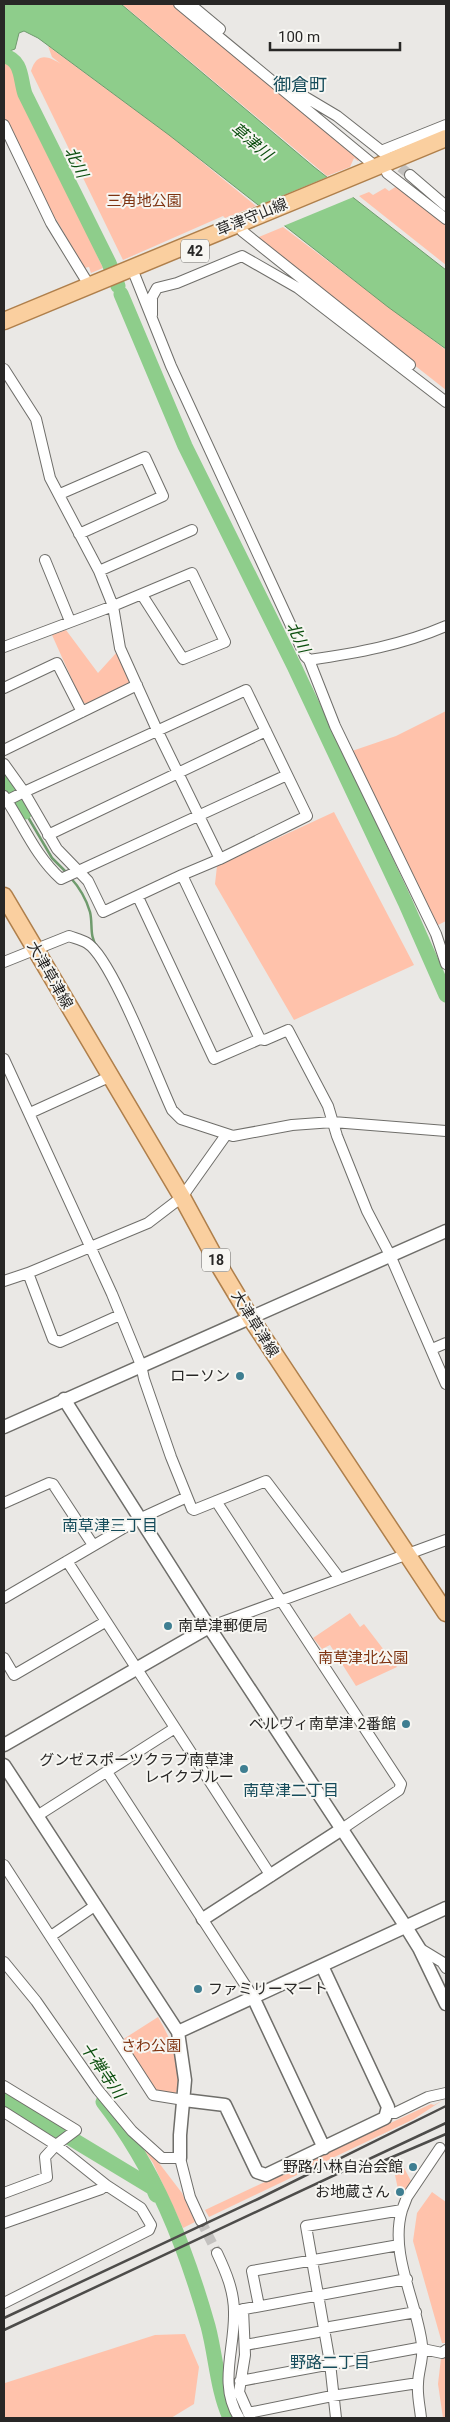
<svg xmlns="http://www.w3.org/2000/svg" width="450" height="2422" font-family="Roboto,'Noto Sans JP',sans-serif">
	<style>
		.green { fill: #ffc2ab }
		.water { fill: #8ecd8b; stroke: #6f9b6d }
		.pier { fill: #eae8e5 }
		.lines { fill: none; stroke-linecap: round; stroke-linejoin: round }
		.stream { stroke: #6f9b6d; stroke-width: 2.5 }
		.river { stroke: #8ecd8b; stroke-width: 15 }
		.minor-tunnel { stroke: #c3c1bf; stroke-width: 10; stroke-dasharray: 10 5; stroke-linecap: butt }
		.minor-casing { stroke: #6f6e6a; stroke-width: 12 }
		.tertiary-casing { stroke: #6f6e6a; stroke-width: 15 }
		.primary-casing { stroke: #af7f4b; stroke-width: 19 }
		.minor { stroke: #fff; stroke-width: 10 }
		.tertiary { stroke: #fff; stroke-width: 12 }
		.primary { stroke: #facf9f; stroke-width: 16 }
		.rail { stroke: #4d4c4a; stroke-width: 2.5 }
		.poi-dot { fill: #3e7e91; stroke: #f7f6f2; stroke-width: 2 }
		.labels { text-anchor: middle; stroke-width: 4; stroke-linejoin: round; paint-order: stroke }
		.shield { fill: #f7f6f2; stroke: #666563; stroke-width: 1 }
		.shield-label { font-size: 14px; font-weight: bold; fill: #282726 }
		.park-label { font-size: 15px; fill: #7f3412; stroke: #f7f6f2 }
		.street-label { font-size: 15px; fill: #282726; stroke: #f7f6f2 }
		.poi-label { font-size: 15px; fill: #282726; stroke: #f7f6f2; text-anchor: end }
		.water-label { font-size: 16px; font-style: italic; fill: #0c4f0f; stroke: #f7f6f2 }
		.neighbourhood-label { font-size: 16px; fill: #164c5b; stroke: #f7f6f2 }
		.quarter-label { font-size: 18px; fill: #164c5b; stroke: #f7f6f2 }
	</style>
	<rect width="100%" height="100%" fill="#eae8e5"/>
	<path class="green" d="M122,4H174L361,158L358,161L354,158L350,167L327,176Z
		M48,46L169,135L256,206L225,218L223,216L123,260L31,71C37,52 48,56 61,64L52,57Z
		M4,60C17,65 18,75 19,88L103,268L91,273L89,267L84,268L56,219L50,214L4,119Z
		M397,186L446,223V265L359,196L369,192L373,195L385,188L389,191Z
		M283,227L446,350V390L254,239Z
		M66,630L98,673L117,652L129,679V684L87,704L82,702L52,635Z
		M446,711V921L436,926L352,751L396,736Z
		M334,812L414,965L294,1020L215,884L217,866Z
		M350,1613L360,1627L364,1624L397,1667L356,1686L330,1645L322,1649L313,1638Z
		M158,2017C171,2039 183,2067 176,2093H161L153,2087L122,2040Z
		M443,2100L414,2119L209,2217L205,2210L431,2104L434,2105Z
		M146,2146L182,2193L195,2222L183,2228L153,2163L143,2148Z
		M403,2166L411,2181L400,2199L394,2170Z
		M432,2192L446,2202V2343H442L413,2241L417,2213Z
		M185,2334L199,2367L194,2404L171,2418H4L5,2383L155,2335Z
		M446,2355V2418H443L438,2384L441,2358Z"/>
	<path class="water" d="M4,4H121L314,167L446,270V349L388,307L169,135L38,38L24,31L19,33L15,49L4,53Z"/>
	<path class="pier" d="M330,176L356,196L281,227L255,207Z"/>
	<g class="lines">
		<path class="stream" d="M25,812L52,858L67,873
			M70,877C80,888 86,898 90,912C93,924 89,936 97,947"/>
		<path class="river" d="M4,56C23,60 20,80 25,94L109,263L118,286
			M121,294L185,446L294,666L405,902L446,995
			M4,780L25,812
			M4,2098L153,2188L156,2195
			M103,2102C155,2169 185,2245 208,2326C216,2356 217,2389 230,2418"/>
		<path class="minor-tunnel" d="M389,158L410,175
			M201,2221L217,2253"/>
		<defs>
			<path id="minor" d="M179,4L375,166
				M190,4L220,29
				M290,88L337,116L384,153
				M4,125L51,223L89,285
				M381,151L446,125
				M387,173L446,219
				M410,175L446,206
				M242,231L410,365
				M135,276L171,366L305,656L309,660L335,726L436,934L446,964
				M152,315V297L157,288L177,283L242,256L298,288L446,402
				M4,369L36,419L50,478L99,571L113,606L120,648L157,730L220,859
				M60,494L145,457L163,496L79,534
				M45,560L70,621
				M99,571L192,530
				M4,647L113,606L192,573L225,642L183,659L142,595
				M309,660C357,653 402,645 446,626
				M4,688L57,663L82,712
				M4,750L137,685
				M4,764L24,792L57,849L88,881L103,912L182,875L220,859L307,816L246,690L24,792L4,802
				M4,796C23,824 35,856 61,879L287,775
				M48,835L266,731
				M138,897L214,1059L260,1039L182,875
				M4,962L69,936C74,938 82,940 87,943C112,958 157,1078 172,1110L181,1119L233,1136L292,1125L333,1122L446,1131
				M260,1039L265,1040L288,1030L328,1106L337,1136L367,1211L390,1255L446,1384
				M4,1059L112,1294L141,1365L144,1379L171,1457L192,1509L194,1510L266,1481L340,1579
				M30,1113L109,1077
				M28,1273L53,1339L60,1342L120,1315
				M4,1281L28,1273L148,1223L182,1197L226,1135
				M432,1349L446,1343
				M216,1501L401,1784L399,1790L342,1829
				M4,1503L49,1483L53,1484L93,1545
				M67,1561L271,1876
				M4,1598L139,1519L187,1497
				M209,1627L446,1540
				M4,1658L14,1675L105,1622
				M107,1772L253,1997
				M37,1816L175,1728
				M4,1865L153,2095L184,2100
				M51,1936L96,1905
				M419,1948L442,1962L446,1968
				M4,1962L36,2001L98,2090L132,2131L162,2158H180L190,2197L201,2221
				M4,2086L76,2130L56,2145L45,2157L47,2177L4,2193
				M4,2112L56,2145L106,2185L141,2208L151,2225L149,2230L4,2303
				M388,2113H395L428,2097L446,2093
				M402,2210L407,2197L440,2148
				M4,2223L101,2189L106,2185
				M217,2253C226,2272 234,2291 234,2312C235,2349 218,2384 239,2418
				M259,2306L252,2271L399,2245
				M243,2309L245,2355L239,2392L250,2417
				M234,2311L407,2279
				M245,2345L318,2332L330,2327L416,2312
				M240,2381L418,2348L442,2353L446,2350
				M248,2413L332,2396L418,2383
				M336,2418L330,2363L306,2226L402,2210C389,2254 417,2302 422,2345C424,2358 418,2371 418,2384C417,2395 420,2407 421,2418"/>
			<path id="tertiary" d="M64,1399L209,1627L406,1927L419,1948L446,2004
				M4,1427L446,1231
				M4,1745L209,1627
				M4,1765L178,2032L185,2080L180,2135V2158
				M203,1919L342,1829
				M253,1997L324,2148
				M178,2032L446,1908
				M184,2100L225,2105L257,2172L266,2175L385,2118L388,2107L322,1966"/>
			<path id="primary" d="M4,321L446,138
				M4,896L182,1197L220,1267L250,1317L446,1613"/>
		</defs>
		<use href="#minor" class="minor-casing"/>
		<use href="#tertiary" class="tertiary-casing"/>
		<use href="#primary" class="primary-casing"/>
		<use href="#minor" class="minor"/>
		<use href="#tertiary" class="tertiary"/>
		<use href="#primary" class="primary"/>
		<path class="rail" d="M376,2164L446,2134
			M4,2318L258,2199L446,2106
			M4,2330L446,2123"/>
	</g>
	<g class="poi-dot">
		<circle cx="240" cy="1376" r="5"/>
		<circle cx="168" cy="1626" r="5"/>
		<circle cx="406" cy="1724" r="5"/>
		<circle cx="244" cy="1769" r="5"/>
		<circle cx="198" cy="1989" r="5"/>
		<circle cx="413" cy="2167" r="5"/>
		<circle cx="400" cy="2192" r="5"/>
	</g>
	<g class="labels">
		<g class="shield">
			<rect x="181" y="239.5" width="28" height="23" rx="4"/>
			<rect x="202" y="1248.5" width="28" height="23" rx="4"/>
		</g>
		<g class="shield-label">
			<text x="195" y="256">42</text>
			<text x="216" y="1265">18</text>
		</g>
		<g class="park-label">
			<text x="144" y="206">三角地公園</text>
			<text x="363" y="1663">南草津北公園</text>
			<text x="151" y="2051">さわ公園</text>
		</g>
		<g class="street-label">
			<text transform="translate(252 217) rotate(-22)" y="5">草津守山線</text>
			<text transform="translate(50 975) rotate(60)" y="5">大津草津線</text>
			<text transform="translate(255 1324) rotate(58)" y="5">大津草津線</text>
		</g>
		<g class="poi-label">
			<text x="230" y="1381">ローソン</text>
			<text x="178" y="1631" text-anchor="start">南草津郵便局</text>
			<text x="396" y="1729">ベルヴィ南草津 2番館</text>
			<text x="234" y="1765">グンゼスポーツクラブ南草津<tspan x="234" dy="17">レイクブルー</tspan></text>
			<text x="208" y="1994" text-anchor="start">ファミリーマート</text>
			<text x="403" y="2172">野路小林自治会館</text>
			<text x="390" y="2197">お地蔵さん</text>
		</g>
		<g class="water-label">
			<text transform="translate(252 141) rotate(40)" y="6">草津川</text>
			<text transform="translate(77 162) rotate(64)" y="6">北川</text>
			<text transform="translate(299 637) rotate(64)" y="6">北川</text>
			<text transform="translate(103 2070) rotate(55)" y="6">十禅寺川</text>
		</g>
		<g class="neighbourhood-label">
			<text x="110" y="1531">南草津三丁目</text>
			<text x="291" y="1796">南草津二丁目</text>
			<text x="330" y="2368">野路二丁目</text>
		</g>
		<g class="quarter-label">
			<text x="300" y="91">御倉町</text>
		</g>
	</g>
	<rect width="450" height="2422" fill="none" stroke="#282726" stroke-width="10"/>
	<path d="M270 42v8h130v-8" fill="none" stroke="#282726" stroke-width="2.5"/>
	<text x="278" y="42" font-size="15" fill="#282726" stroke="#f7f6f2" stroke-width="4" paint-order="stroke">100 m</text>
</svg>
